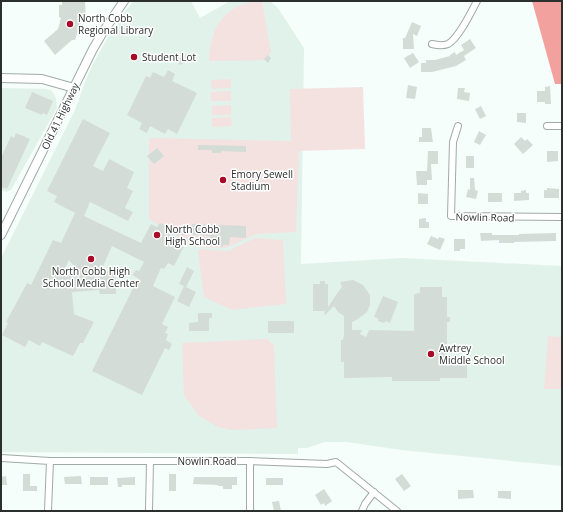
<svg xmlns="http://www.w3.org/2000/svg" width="563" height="512" font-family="'Open Sans',sans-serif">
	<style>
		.built { fill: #e1f2eb }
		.green { fill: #f4e2e1 }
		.forest { fill: #f3a19e }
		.building { fill: #d4dcd8; fill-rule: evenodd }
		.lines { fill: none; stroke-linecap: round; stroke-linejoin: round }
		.street-casing { stroke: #a1aaa6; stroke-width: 8 }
		.secondary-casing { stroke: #a1aaa6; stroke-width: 10 }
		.street { stroke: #fff; stroke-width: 6 }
		.secondary { stroke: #fff; stroke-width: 8 }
		.poi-dot { fill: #a60c27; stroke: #fff; stroke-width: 1.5 }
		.labels { text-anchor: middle; stroke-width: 3; stroke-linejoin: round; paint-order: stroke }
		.poi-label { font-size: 10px; fill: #2b2f2d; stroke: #fff; text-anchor: start }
		.street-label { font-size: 10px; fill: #2b2f2d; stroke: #fff }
	</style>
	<rect width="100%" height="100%" fill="#f5fefa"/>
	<path class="built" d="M134,1H191L200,18L230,1H270L278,8L304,48L301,264L402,258L562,266V466L401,450L347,442H325L307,448H298V454L1,452V258L75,110L86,79L93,64L108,37L125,11Z
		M1,88L47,89L52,91L56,98L57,108L11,190L6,192L1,190Z"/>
	<path class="green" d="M262,1L271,52L264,60L209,61C210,26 225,3 262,1Z
		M231,79V88L212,89L211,80Z
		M363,87L365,149L299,151L296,232L256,234L226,248L195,247L149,219V138L291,141L290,89Z
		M231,91V101H211V92Z
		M231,105V115H212V106Z
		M231,117L232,126L212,127V118Z
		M255,238L283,240L286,304L232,310L204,297L198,251L201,249L228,251Z
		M548,336L562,337V389H544Z
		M267,339L274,345L277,428L231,430L218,427L199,416L184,395L182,343Z"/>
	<path class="forest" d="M532,1H562V84H555Z"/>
	<path class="building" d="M62,1H85L86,19H82L75,40H72L55,55L44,41L58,29L61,18L59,17V5H62Z
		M412,22L421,26L417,36L413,34L414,49H403V38H405Z
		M470,39L476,48L464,56L466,60L456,66L432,72H421V63H426V60H435L450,56V55L455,52L456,55L464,50L461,45Z
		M413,53L419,62L410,68L404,58Z
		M186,55L189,61L179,65L177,59Z
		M268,55L271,58L268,63L264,59Z
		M168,70L175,74L172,81L197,93L177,134L168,129L165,134L150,126L147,133L139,129L142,123L127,115L146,76L150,78L153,72L164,77Z
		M408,85L417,87L415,99L406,98Z
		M550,86L551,104H545V102H537V91H545V87Z
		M458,88H465L464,92L470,93L469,101L457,99Z
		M32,92L53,101L47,115L43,113L42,115L25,108Z
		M481,106L486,116L480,119L475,109Z
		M517,113H526V123L517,122Z
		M83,119L110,133L93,166L103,171L109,159L134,172L127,188L133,191L125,208L133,212L128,221L90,202L84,216L141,243L151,224L157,227L160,223L187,235H171L186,242L174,266L168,263L164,269L161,268L153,286L175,297L162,324L168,327L165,333L168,334L166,340L172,344L169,350L165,348L142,395L92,371L138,278L132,275L136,270L139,271L144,262L112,246L101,271H116V294H100L99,290L72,292L74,314L94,322L83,343H80L73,356L42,342L40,346L29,340L25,347L2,335L8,323L6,322L12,311L27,283L31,285L53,240L61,243L75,213L54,202L57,196L47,191ZM69,260L81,274H62Z
		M422,128H431L433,142H419V137H422Z
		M479,131L486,135L480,145L474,142Z
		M16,133L30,139L7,189L1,187V158L11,136L14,138Z
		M521,137L525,141L527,139L533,145L523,154L514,144Z
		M198,145L246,146V152L221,151V153H212V150H198Z
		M157,148L164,156L154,164L147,156Z
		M428,151H438V164H431L432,180H427V185H417L416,171H427Z
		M547,151H558V161L547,162Z
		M466,156H474V168H466Z
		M470,178H474L475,190L478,191L476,199L466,197L468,189L470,190Z
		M547,188L559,189V198H544V190H547Z
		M526,190V193H529V200L514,201V193H521V191Z
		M418,193L428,194V204H418Z
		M488,193H502V202H488Z
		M426,218V222H429V228H419V219Z
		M192,224L246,226V238L230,237L229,245H223V247L210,245V236L191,235Z
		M480,233H492V235H519V234L556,233V241L514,242V243H499V240L481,241Z
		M431,236L438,239L439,237L445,239L440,250L427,244Z
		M454,239H465V249H460V251H454Z
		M187,267L194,271L186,287L196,292L189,307L177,301L184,286L179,284Z
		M353,280L363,285L370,295V305L367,312L358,319L352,322V330H362L360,334L366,337L369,330L414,331V294L420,293V287H442V297H447V317H450V322H447V360H467V378H440V381H392V377L344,378V362H341V340H343L344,335V316L338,312L334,306L325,315L324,314L325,311H313V284H320V281H325V284H328V307L338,292L342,287L340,282Z
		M383,296L398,302L390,323L386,321L384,323L378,321V318L374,317Z
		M198,313H212V318H209V331H189V323L198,322Z
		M268,321H294V333H268Z
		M23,474H30V486H37V491H23Z
		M169,474H176V491H169Z
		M402,474L411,486L404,491L395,479Z
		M6,476L7,485H1V477Z
		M81,476L82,484H65L64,477Z
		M90,477H108V485H90Z
		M135,477V485H122V487H118L117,478Z
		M194,477H237V485H232V489H223V486H218V485L193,484Z
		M266,478H283V485H266Z
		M324,489L332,501L325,506L324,503L321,505L315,495Z
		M458,490H473L474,498L458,499Z
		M498,491H511V499L498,498Z
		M279,501L281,511H274L272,502Z"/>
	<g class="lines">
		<defs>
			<path id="street" d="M432,44C436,45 443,46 448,44C459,38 471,12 477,1
				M458,126L453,142L451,216L562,217
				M547,126H562
				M1,458L50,461H250L327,464L336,462L397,511
				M48,511L50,461
				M149,511L150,461
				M250,511V461
				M362,511L365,504L374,492"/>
			<path id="secondary" d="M1,78L42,79L74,88
				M1,235L93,49L103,32L124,1"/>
		</defs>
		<use href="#street" class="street-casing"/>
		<use href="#secondary" class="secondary-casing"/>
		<use href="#street" class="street"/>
		<use href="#secondary" class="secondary"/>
	</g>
	<g class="poi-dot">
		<circle cx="70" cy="24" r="4"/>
		<circle cx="134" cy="57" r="4"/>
		<circle cx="223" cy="180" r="4"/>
		<circle cx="157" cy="235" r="4"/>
		<circle cx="91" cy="259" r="4"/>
		<circle cx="431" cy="354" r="4"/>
	</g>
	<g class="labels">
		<g class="poi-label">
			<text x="78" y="22">North Cobb<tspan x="78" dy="12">Regional Library</tspan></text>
			<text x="142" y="61">Student Lot</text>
			<text x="231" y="178">Emory Sewell<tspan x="231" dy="12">Stadium</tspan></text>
			<text x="165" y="233">North Cobb<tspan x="165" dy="12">High School</tspan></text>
			<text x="91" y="275" text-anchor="middle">North Cobb High<tspan x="91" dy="12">School Media Center</tspan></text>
			<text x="439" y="352">Awtrey<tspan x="439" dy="12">Middle School</tspan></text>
		</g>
		<g class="street-label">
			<text transform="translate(60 116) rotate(-64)" y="4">Old 41 Highway</text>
			<text transform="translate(485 217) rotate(1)" y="4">Nowlin Road</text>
			<text x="207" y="465">Nowlin Road</text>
		</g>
	</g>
	<rect width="563" height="512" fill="none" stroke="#2b2f2d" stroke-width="4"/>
</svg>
